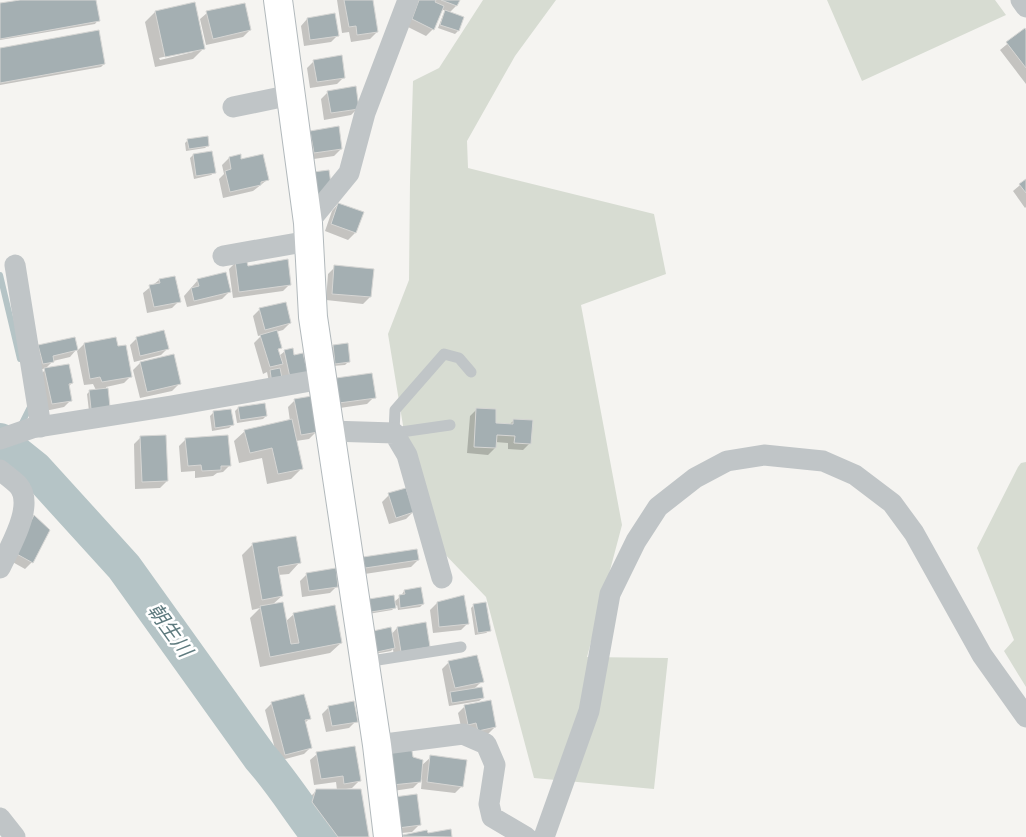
<svg xmlns="http://www.w3.org/2000/svg" width="1026" height="837" font-family="'Space Grotesk','Noto Sans JP',sans-serif">
	<style>
		.green { fill: #d7dcd2 }
		.shadow { fill: #0003; fill-rule: evenodd }
		.lines { fill: none; stroke-linecap: round; stroke-linejoin: round }
		.stream { stroke: #b5c4c6; stroke-width: 6 }
		.river { stroke: #b5c4c6; stroke-width: 36 }
		.building { fill: #a4afb2; stroke: #d6d6d4 }
		.secondary-casing { stroke: #b2b9bc; stroke-width: 30 }
		.lane { stroke: #c0c5c7; stroke-width: 11 }
		.street { stroke: #c0c5c7; stroke-width: 21 }
		.secondary { stroke: #fff; stroke-width: 28 }
		.labels { text-anchor: middle; stroke-width: 5; stroke-linejoin: round; paint-order: stroke }
		.water-label { font-size: 20px; font-style: italic; fill: #5f7b7f; stroke: #fff }
	</style>
	<rect width="100%" height="100%" fill="#f5f4f1"/>
	<path class="green" d="M483,0H556L515,56L467,141L468,168L654,214L666,274L581,305L622,525L587,657L668,658L654,789L534,778L486,597L437,546L409,462L388,334L409,280L410,181L413,81L439,68Z
		M827,0H995L1006,15L862,81Z
		M1026,462V687L1004,651L1014,640L977,548L1018,467L1021,463Z"/>
	<path class="shadow" d="M27,0H95L98,20L95,24L0,40V5Z
		M337,0H372L377,32L370,39L351,42L349,32L342,33Z
		M416,0H459L456,6L449,13L458,31L455,34L438,28L443,15L446,11L441,9L433,29L426,36L406,26Z
		M155,12L204,48L193,59L155,67L145,22ZM193,50V52L160,60L159,58Z
		M207,13L250,30L243,37L206,45L200,19Z
		M307,19L338,35L331,42L304,46L301,26Z
		M1024,30L1026,32V84L1000,50Z
		M0,49L104,64L101,67L0,85Z
		M314,61L344,77L337,84L310,88L307,68Z
		M328,92L358,108L351,115L324,120L321,99Z
		M311,132L341,149L334,156L307,160L304,139Z
		M188,140L208,145L205,148L186,151L185,143Z
		M193,155L215,172L211,175L194,179L190,158Z
		M229,158L241,161L267,180L253,191L223,198L219,179L224,174L222,165Z
		M1026,180V207L1025,208L1013,191Z
		M338,204L362,213L355,233L348,240L325,231L332,211Z
		M236,262L248,268L290,284L283,291L233,298L229,269Z
		M335,267L370,297L363,304L326,300L328,274Z
		M159,280L179,301L172,308L147,313L143,293Z
		M198,280L229,292L222,299L187,307L184,296Z
		M260,309L290,323L283,330L276,332L281,347L278,350L279,356L285,351L307,373L270,387L267,372L263,374L254,343L262,335L258,336L253,316Z
		M137,338L168,348L161,355L134,362L130,345Z
		M84,344L117,348L130,377L124,383L106,387L109,406L89,411L87,394L90,391L96,390L93,384L84,385L77,351Z
		M39,346L76,350L70,357L53,361L46,368L36,371Z
		M334,346L348,362L345,365L332,366L330,349Z
		M173,356L179,384L172,391L140,398L133,370L140,363Z
		M45,370L72,383L68,387L71,400L64,407L45,411L38,377Z
		M329,386L374,397L367,404L333,409Z
		M295,400L316,432L309,439L296,441L302,468L291,479L267,484L262,458L239,463L234,441L245,431L290,421L288,407Z
		M238,408L266,416L263,419L237,423L235,411Z
		M477,409L494,424L509,425L514,420L530,443L523,450L508,449V443L495,442V448L488,455L467,453L470,416Z
		M230,410L232,425L229,428L212,431L210,416L213,413Z
		M141,437L167,481L160,488L135,489L134,444Z
		M186,439L230,465L223,472L217,473L213,476L195,478V471L181,472L179,446Z
		M389,495L413,512L406,519L389,524L382,502Z
		M28,524L32,562L25,569L9,560Z
		M253,544L299,563L289,574L278,575L282,596L272,605L285,622L294,614L341,643L330,653L260,667L250,618L260,608L252,610L242,555Z
		M364,558L418,560L411,567L358,575L357,565Z
		M307,574L337,586L330,593L302,597L300,581Z
		M404,591L423,604L420,607L398,610L397,605L392,610L368,614L366,604L394,602L401,596Z
		M437,603L468,623L461,630L433,633L430,610Z
		M474,605L490,630L486,633L475,635L471,608Z
		M425,624L429,647L394,658L393,649L391,651L374,654L397,628Z
		M449,662L482,681L474,689L483,698L479,701L449,706L442,669Z
		M272,703L309,719L305,723L311,747L304,754L278,761L265,710Z
		M465,706L495,727L488,734L462,731L458,713Z
		M329,707L356,721L349,728L326,732L322,714Z
		M317,754L359,781L352,788L346,789V790L367,837H320L302,813L306,801L317,790H337L336,782L314,785L310,760Z
		M431,757L462,786L455,793L421,789L422,779L413,788L386,792L412,758L421,766Z
		M388,805L419,825L412,832L391,834Z
		M450,830L451,837H399L426,832L427,835Z"/>
	<g class="lines">
		<path class="stream" d="M0,275L20,359
			M20,427L31,405"/>
		<path class="river" d="M0,441L35,469L124,567L260,757C282,782 300,811 320,837"/>
	</g>
	<path class="building" d="M20,0H96L100,21L0,39V3Z
		M344,0H373L378,32L357,35L356,26L349,27Z
		M419,0H436L435,2L444,6L434,30L412,19Z
		M441,0H460L457,6Z
		M195,2L205,49L165,57L155,11Z
		M245,3L251,30L213,39L206,11Z
		M445,10L464,17L459,31L440,25Z
		M335,13L339,36L310,40L307,18Z
		M1025,28L1026,30V68L1006,42Z
		M99,30L105,64L0,83V48Z
		M342,55L345,78L317,82L313,60Z
		M356,86L359,109L331,113L327,91Z
		M339,126L342,149L314,153L310,131Z
		M208,136L209,146L189,149L187,139Z
		M212,151L216,173L196,176L193,154Z
		M241,154V159L263,154L269,180L261,182V185L230,192L225,171L231,169L229,157Z
		M329,170L331,184L317,196L313,172Z
		M1026,179V193L1019,184Z
		M338,203L364,212L356,233L331,224Z
		M246,258L248,266L288,259L291,285L239,292L235,261Z
		M334,265L374,269L371,297L332,294Z
		M226,272L231,292L194,301L191,288L199,286L197,279Z
		M175,276L181,302L154,307L149,285L160,283L159,279Z
		M286,302L291,323L265,330L259,308Z
		M164,330L169,349L140,356L136,337Z
		M277,330L282,348L278,349L283,364L270,367L260,335Z
		M75,337L78,350L53,356L54,362L43,364L38,345Z
		M116,337L118,346L126,345L132,377L102,382L100,377L90,379L84,343Z
		M348,343L350,362L335,364L333,345Z
		M293,348L294,355L303,353L308,374L291,382L284,350Z
		M174,354L181,384L147,392L140,362Z
		M69,364L73,383L69,384L72,401L52,404L44,368Z
		M280,368L283,383L272,384L270,370Z
		M372,373L376,398L339,403L336,378Z
		M108,388L110,407L91,409L89,390Z
		M312,396L318,432L301,435L294,399Z
		M265,403L267,416L240,420L238,407Z
		M476,408L496,409V423L513,424V419L533,420L531,444L514,443L515,436L497,435L496,448L474,447Z
		M231,409L234,425L215,428L213,411Z
		M292,419L303,469L278,474L272,448L250,453L244,430Z
		M166,435L168,481L142,482L140,436Z
		M228,435L231,466H221V470L202,471L201,465L188,466L185,438Z
		M406,488L414,512L396,518L388,493Z
		M34,515L50,530L33,563L15,553Z
		M296,536L301,563L278,567L283,596L262,600L252,543Z
		M417,549L419,560L365,568L363,557Z
		M336,568L338,587L309,591L306,573Z
		M421,587L424,604L400,608L399,595L405,594L404,590Z
		M394,595L396,608L371,612L369,599Z
		M464,595L469,624L439,627L437,602Z
		M283,602L291,644L299,643L293,613L335,605L342,643L270,657L260,606Z
		M486,602L491,631L478,633L473,604Z
		M426,622L430,647L401,652L397,627Z
		M391,627L395,648L377,652L373,631Z
		M477,655L484,682L455,688L448,661Z
		M482,687L484,698L452,703L450,692Z
		M304,694L311,719L305,720L312,748L285,755L271,702Z
		M491,700L496,727L478,731L476,723L468,725L464,705Z
		M354,701L358,722L332,726L328,706Z
		M411,745L413,757L423,760L421,782L392,785L388,750Z
		M355,746L361,781L344,784L343,776L321,779L316,752Z
		M430,755L467,760L463,787L427,782Z
		M316,789H361L369,837H338L312,802Z
		M417,794L421,825L398,828L394,797Z
		M451,829L452,837L398,836L427,830L428,833Z"/>
	<g class="lines">
		<defs>
			<path id="secondary" d="M278,0L308,223L313,317L377,745L388,837"/>
		</defs>
		<use href="#secondary" class="secondary-casing"/>
		<path class="lane" d="M450,425L394,433L395,410L444,354L459,358L471,372
			M365,662L461,647"/>
		<path class="street" d="M1021,0L1026,7
			M233,107L291,95
			M308,223L349,173L365,113L408,0
			M223,256L309,241
			M15,265L41,427
			M330,431L394,433L407,455L442,578
			M0,439L32,428L171,406L322,379
			M0,470C6,475 13,480 18,485C36,505 9,548 0,568
			M377,745L463,734L486,744L495,765L489,804L492,817L526,837
			M0,818L15,837
			M544,837L589,711L610,594L636,541L658,507L695,478L727,461L764,455L823,461L855,475L892,503L914,533L982,655L1026,717"/>
		<use href="#secondary" class="secondary"/>
	</g>
	<g class="labels">
		<g class="water-label">
			<text transform="translate(170 630) rotate(54)" y="7">朝生川</text>
		</g>
	</g>
</svg>
